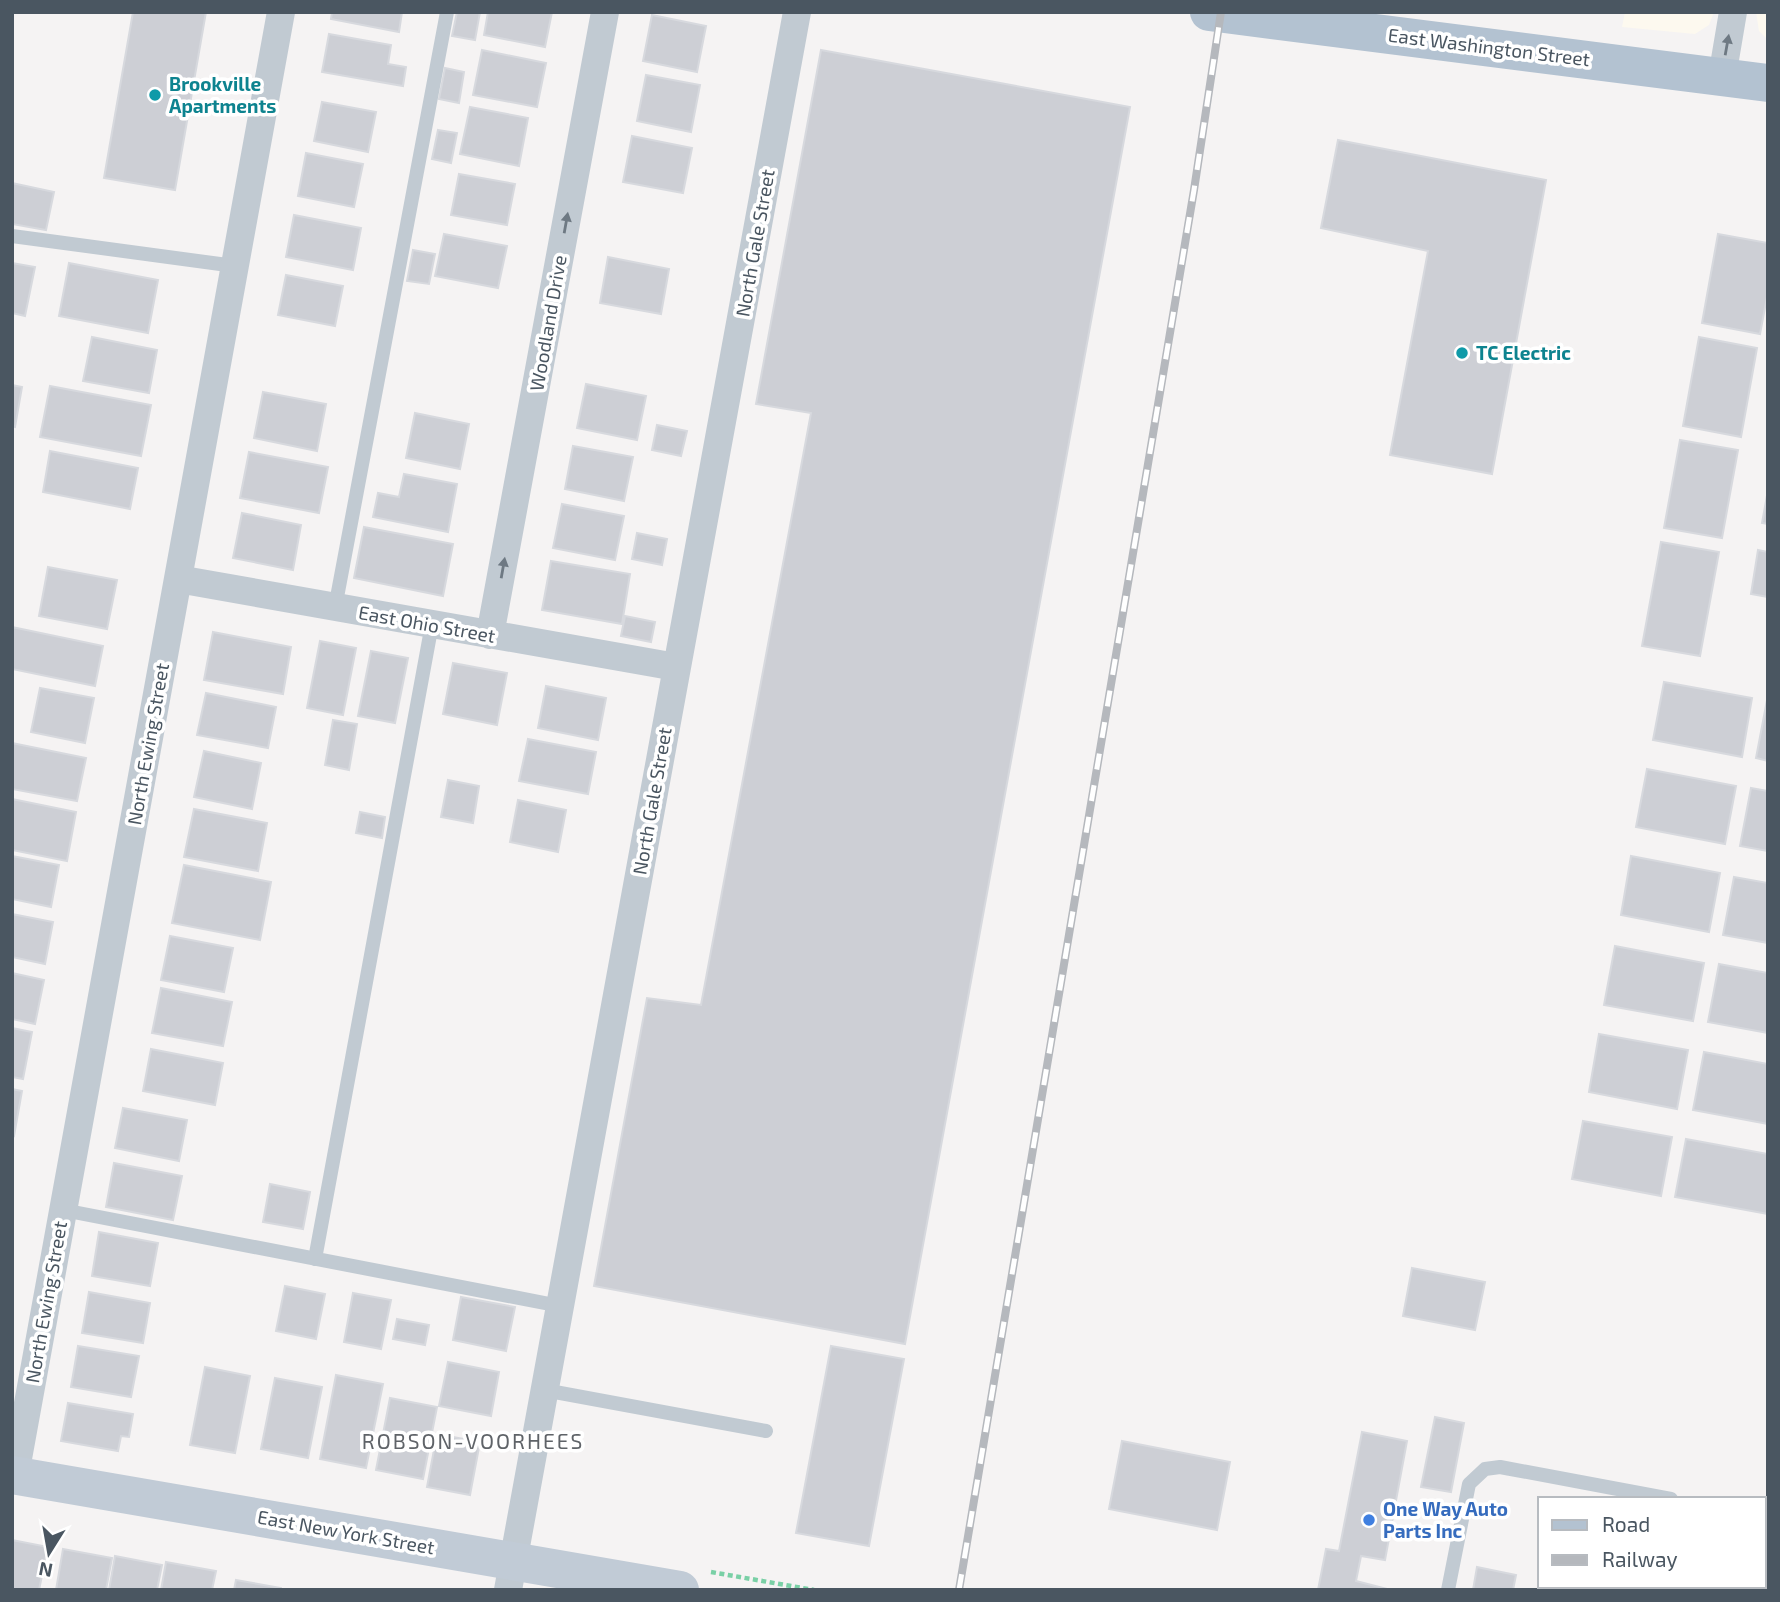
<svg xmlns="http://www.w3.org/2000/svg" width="1780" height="1602" font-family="'Exo 2',sans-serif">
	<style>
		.commercial { fill: #fdf9ef }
		.building { fill: #cdcfd5; stroke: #d7d9de; stroke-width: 2 }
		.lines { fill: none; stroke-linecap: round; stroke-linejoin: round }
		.path { stroke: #7ad0a6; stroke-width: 4.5; stroke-dasharray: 5 3.5; stroke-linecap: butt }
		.service { stroke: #c1cad2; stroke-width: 14 }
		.minor { stroke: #c1cad2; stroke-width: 28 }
		.secondary { stroke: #c1cbd6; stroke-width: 38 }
		.primary { stroke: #b3c2d1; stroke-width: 38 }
		.rail-casing { stroke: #b5b8bd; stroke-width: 8 }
		.rail { stroke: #fff; stroke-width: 5; stroke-dasharray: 16; stroke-linecap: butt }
		.oneway { fill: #6e7983 }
		.culture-dot { fill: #0f9aa8; stroke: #fff; stroke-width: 2.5 }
		.shop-dot { fill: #3f7fe0; stroke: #fff; stroke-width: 2.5 }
		.labels { text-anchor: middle; stroke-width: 7; stroke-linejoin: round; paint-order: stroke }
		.street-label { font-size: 19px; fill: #4a5661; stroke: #fff }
		.culture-label { font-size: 19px; font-weight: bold; fill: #0d838f; stroke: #fff; text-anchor: start }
		.shop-label { font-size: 19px; font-weight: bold; fill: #366cbe; stroke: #fff; text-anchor: start }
		.neighbourhood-label { font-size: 21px; letter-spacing: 2px; fill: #5f6368; stroke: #fff }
	</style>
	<rect width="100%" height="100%" fill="#f5f3f3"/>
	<path class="commercial" d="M1625,12H1714L1709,25L1695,34L1622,27Z
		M1756,12H1768V40L1759,31Z"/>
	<path class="building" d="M133,12H206L175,190L104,178Z
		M332,12H402L399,32L331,19Z
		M457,12H480L475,40L452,36Z
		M488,12H552L545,47L484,35Z
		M652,15L706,26L697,72L643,61Z
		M329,34L391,45L388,64L406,67L403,86L322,72Z
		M482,50L546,63L537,107L473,95Z
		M821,50L1130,107L905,1344L594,1286L647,998L701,1005L811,413L756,404Z
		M445,68L464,72L459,103L439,99Z
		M646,75L700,85L691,132L637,121Z
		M322,102L376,112L368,152L314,141Z
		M470,107L528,118L519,166L460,154Z
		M438,130L457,133L451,163L432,159Z
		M632,136L692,148L683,193L623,182Z
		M1338,140L1546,180L1492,474L1390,455L1428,251L1321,228Z
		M306,153L363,164L354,207L298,196Z
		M459,174L515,184L507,225L451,215Z
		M12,183L54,192L46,230L12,224Z
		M294,215L361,228L353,270L286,257Z
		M444,234L507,246L498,288L435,276Z
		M1718,234L1768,243V292L1760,334L1702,323Z
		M413,250L435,254L429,284L407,281Z
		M608,257L669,269L661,314L600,303Z
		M12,263L35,267L25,316L12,313Z
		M69,263L158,280L148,333L59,316Z
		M286,275L343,286L335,326L278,315Z
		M92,337L157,350L149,393L83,381Z
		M1699,337L1757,348L1741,437L1683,426Z
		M586,384L646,396L637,440L577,428Z
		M12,385L22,387L15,427L12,426Z
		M50,386L151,405L141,456L40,437Z
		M263,392L326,404L317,451L254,438Z
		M415,413L469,424L460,469L406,458Z
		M657,425L687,431L681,456L652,450Z
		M1680,440L1738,450L1722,538L1664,528Z
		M573,446L633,457L624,501L565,489Z
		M50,451L138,468L130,509L43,492Z
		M249,452L328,467L319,513L240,498Z
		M404,474L457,484L448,532L373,517L378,493L399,497Z
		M1768,490V524L1762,523Z
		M562,504L624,516L615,560L553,548Z
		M242,513L301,525L293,570L233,558Z
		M364,527L453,544L443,596L354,578Z
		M637,533L667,539L662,565L632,559Z
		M1661,542L1719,552L1700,656L1642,646Z
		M1758,550L1768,552V597L1751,594Z
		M551,561L630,574L622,624L542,610Z
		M48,567L117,580L107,629L39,616Z
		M625,616L655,622L651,642L621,636Z
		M12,627L103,646L95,686L12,669Z
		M213,632L291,647L283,694L204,680Z
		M320,641L356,648L343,715L307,708Z
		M371,651L408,658L395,723L358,716Z
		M453,663L507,673L497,725L443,714Z
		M1664,682L1752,698L1742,757L1653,740Z
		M546,686L606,698L598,740L538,728Z
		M40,688L94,698L85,743L31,732Z
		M206,693L276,707L268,748L197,735Z
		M1767,700H1768V761L1756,758Z
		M333,720L357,724L349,770L325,765Z
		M528,739L596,752L588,794L519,781Z
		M12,743L86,758L77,801L12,789Z
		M204,751L261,763L252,809L194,797Z
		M1647,769L1736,786L1725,844L1636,827Z
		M448,780L479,786L473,823L441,817Z
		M1751,788L1768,791V851L1740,846Z
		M12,799L76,812L67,861L12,850Z
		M518,800L566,810L558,852L510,842Z
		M194,809L267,823L258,871L184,857Z
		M360,812L385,817L382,838L356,833Z
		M12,856L59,865L51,907L12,899Z
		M1631,856L1720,873L1709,932L1621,915Z
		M184,865L271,882L260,940L172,923Z
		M1734,877L1768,883V943L1723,935Z
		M12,914L53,922L45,964L12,957Z
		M170,936L233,948L224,992L161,980Z
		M1615,946L1704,963L1693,1021L1604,1005Z
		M1719,964L1768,973V1033L1708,1022Z
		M12,973L44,980L35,1024L12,1019Z
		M161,988L232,1002L223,1046L152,1033Z
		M12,1028L32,1032L23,1079L12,1077Z
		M1599,1034L1688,1050L1677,1109L1589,1092Z
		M151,1049L223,1063L215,1105L143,1091Z
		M1704,1052L1768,1064V1124L1693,1110Z
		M12,1089L22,1091L14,1136L12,1135Z
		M123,1108L187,1120L179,1161L115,1148Z
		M1583,1121L1672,1137L1661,1196L1572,1179Z
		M1686,1139L1768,1154V1214L1675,1197Z
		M114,1163L182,1176L173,1220L106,1207Z
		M270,1184L310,1192L303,1229L263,1222Z
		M99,1232L158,1243L150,1286L92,1276Z
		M1412,1268L1485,1282L1475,1330L1403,1316Z
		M285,1286L325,1294L316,1339L276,1331Z
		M89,1292L150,1303L143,1343L82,1333Z
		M353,1293L391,1300L381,1349L344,1342Z
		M461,1297L515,1307L506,1351L453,1340Z
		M397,1319L429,1325L425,1345L393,1339Z
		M78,1346L139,1356L131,1397L71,1387Z
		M831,1346L904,1359L869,1546L796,1533Z
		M448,1362L499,1372L491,1416L439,1406Z
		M205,1367L250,1376L235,1453L190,1445Z
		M336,1375L383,1384L366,1468L320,1459Z
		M275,1378L322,1387L308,1458L261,1449Z
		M390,1398L437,1407L423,1479L376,1470Z
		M68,1403L133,1414L129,1437L121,1436L118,1451L61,1441Z
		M1435,1417L1464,1423L1451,1492L1421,1487Z
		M1362,1432L1407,1441L1385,1560L1361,1556L1356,1581L1391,1590H1318L1326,1549L1339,1551Z
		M437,1434L480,1442L470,1495L427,1487Z
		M1122,1441L1230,1462L1217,1530L1109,1509Z
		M12,1540L48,1547L39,1590H12Z
		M63,1549L112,1558L106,1590H56Z
		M115,1556L162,1565L157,1590H109Z
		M166,1562L216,1571L212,1590H161Z
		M1477,1567L1516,1575L1513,1590H1473Z
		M236,1580L281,1588V1590H234Z"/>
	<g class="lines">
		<path class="path" d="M711,1572L814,1590"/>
		<path class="service" d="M12,236L235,266
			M335,608L447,12
			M63,1210L560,1306
			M315,1259L432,624
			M544,1390L766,1431
			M1764,1515L1768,1516
			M1448,1590L1469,1484L1485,1469L1500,1467L1671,1499"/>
		<path class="minor" d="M1722,77L1733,12
			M178,579L676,667
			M490,635L605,12
			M15,1475L281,12
			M508,1590L797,12"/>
		<path class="secondary" d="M12,1475L680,1590"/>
		<path class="primary" d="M1209,12L1768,83"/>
		<defs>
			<path id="rail" d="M959,1590L1194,190L1221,12"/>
		</defs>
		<use href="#rail" class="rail-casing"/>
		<use href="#rail" class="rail"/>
	</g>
	<defs><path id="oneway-solid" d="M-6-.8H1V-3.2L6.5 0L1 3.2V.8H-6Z" transform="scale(1.75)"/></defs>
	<g class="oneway">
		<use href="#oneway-solid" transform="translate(1727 45) rotate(-80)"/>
		<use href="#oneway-solid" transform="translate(566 223) rotate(-80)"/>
		<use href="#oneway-solid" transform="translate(503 568) rotate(-80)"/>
	</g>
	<g class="culture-dot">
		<circle cx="155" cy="95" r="7"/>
		<circle cx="1462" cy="353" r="7"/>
	</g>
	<circle class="shop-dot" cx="1369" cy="1520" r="7"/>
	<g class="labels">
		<g class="street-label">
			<text transform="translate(1489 47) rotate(7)" y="7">East Washington Street</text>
			<text transform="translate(755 243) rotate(-80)" y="7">North Gale Street</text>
			<text transform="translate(548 323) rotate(-80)" y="7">Woodland Drive</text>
			<text transform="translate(427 624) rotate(10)" y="7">East Ohio Street</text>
			<text transform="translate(148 744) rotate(-80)" y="7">North Ewing Street</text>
			<text transform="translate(652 801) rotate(-80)" y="7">North Gale Street</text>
			<text transform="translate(46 1302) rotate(-80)" y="7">North Ewing Street</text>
			<text transform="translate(346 1532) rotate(10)" y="7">East New York Street</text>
		</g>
		<g class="culture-label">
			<text x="169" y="91">Brookville<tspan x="169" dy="22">Apartments</tspan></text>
			<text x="1476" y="360">TC Electric</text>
		</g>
		<g class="shop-label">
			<text x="1383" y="1516">One Way Auto<tspan x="1383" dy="22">Parts Inc</tspan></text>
		</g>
		<g class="neighbourhood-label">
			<text x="473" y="1449">ROBSON-VOORHEES</text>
		</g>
	</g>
	<rect width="1780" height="1602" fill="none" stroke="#4a5661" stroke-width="28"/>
	<rect x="1538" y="1497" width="228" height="91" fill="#ffffff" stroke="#b7bbc0" stroke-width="2"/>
	<rect x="1552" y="1520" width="35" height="10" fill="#b3c2d1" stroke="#b7bbc0" stroke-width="2"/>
	<text x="1602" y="1532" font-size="21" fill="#4a5661">Road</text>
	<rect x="1552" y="1555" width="35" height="10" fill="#b5b8bd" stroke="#b7bbc0" stroke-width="2"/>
	<text x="1602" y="1567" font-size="21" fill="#4a5661">Railway</text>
	<g transform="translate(49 1553) rotate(191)" stroke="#ffffff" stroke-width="5" paint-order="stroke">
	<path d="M0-5L12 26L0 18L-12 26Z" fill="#4a5661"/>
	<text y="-10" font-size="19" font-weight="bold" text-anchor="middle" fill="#4a5661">N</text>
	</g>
</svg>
